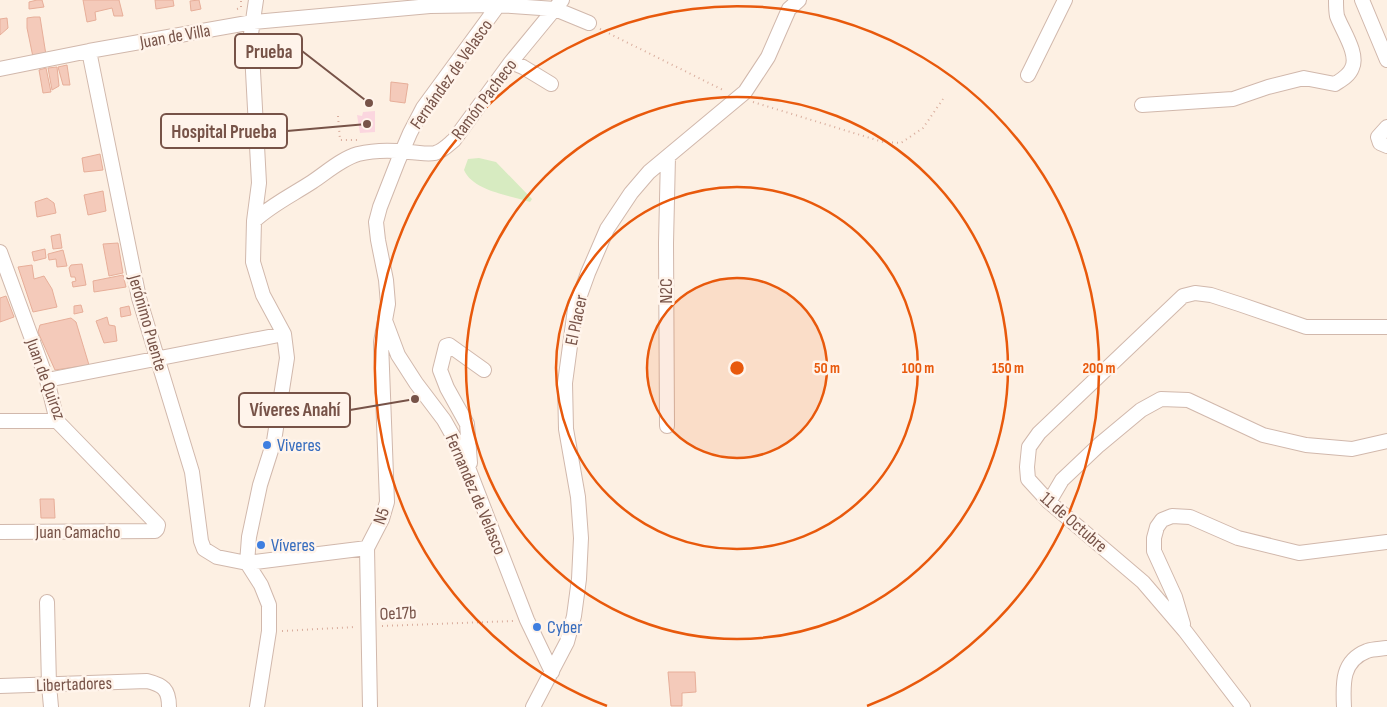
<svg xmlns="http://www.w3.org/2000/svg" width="1387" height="707" font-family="'Sofia Sans Condensed',sans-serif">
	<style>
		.medical { fill: #fbd6df }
		.green { fill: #d7ebc1 }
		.building { fill: #f4caba; stroke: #e7ae99 }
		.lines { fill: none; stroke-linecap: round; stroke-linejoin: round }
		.minor-casing { stroke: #d1b8ac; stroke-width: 16 }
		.path { stroke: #d9ad9d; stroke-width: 2; stroke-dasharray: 1 4; stroke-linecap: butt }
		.minor { stroke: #fff; stroke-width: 14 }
		.ring { fill: none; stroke: #e8590c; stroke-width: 2.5 }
		.shop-dot { fill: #3f7fe0; stroke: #fff4eb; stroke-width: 2 }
		.labels { text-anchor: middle; stroke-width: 5; stroke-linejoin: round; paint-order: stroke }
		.street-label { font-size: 18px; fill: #775348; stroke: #fff4eb }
		.shop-label { font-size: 18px; fill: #366cbe; stroke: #fff4eb; text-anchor: start }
		.centre { fill: #e8590c; stroke: #fff4eb; stroke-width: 2.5 }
		.ring-label { font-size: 15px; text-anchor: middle; font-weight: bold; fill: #e8590c; stroke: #fff4eb; stroke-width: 5; stroke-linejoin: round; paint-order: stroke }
		.leader { fill: none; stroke: #775348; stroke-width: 2 }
		.callout-dot { fill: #775348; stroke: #fff4eb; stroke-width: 2 }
		.callout { fill: #fff4eb; stroke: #775348; stroke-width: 2 }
		.callout-label { font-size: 19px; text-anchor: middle; font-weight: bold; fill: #775348 }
	</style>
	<rect width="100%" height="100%" fill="#fdf0e3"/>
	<path class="medical" d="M375,111V132L360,133L357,115L362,116L363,112Z"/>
	<path class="green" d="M479,158L496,162L532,199L530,202C509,195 473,191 464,170L468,159Z"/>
	<path class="building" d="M37,0H42L44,7L29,9V2Z
		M83,0H119L123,16H114L112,8L95,12L96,20L87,22Z
		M155,0H173L174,6L156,9Z
		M199,0L201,9L191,11L190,1Z
		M34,17H40L46,55L33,57L27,28V18Z
		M7,18L8,28L0,35V19Z
		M67,65L70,85H63L58,67Z
		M57,67L59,86L52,90L48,68Z
		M46,68L51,92L43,93L39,70Z
		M391,82L408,84L405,103L390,101Z
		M100,154L103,170L84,172L82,158Z
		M103,191L106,211L88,215L84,195Z
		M47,198L54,203L56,213L37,217L35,202Z
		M60,234L62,248L53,249L51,236Z
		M118,243L123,273L109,276L103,244Z
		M45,249L46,258L34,261L32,252Z
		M63,250L67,266L57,267L56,259L49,260L48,254Z
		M82,264L86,285L73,287L72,282L76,281L75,277H71L69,268L71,265Z
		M32,265L34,279L44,276L52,289L57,307L33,312L18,267Z
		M123,275L126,287L94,292L93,281Z
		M6,296L14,317L0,322V298Z
		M81,305L83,312L74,314V306Z
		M129,306L131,315L121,317L120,308Z
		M107,317L109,325L115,326L117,341L104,343L96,321Z
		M71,318L76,322L89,365L55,370L38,332L40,325Z
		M40,499H54L55,518H41Z
		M668,672H695L696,692L682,693V706H671Z"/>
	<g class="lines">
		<defs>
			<path id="minor" d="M256,0L251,34L259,183L254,221L253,262L263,295L284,334L287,358L274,441L260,485L249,537L247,563L261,585L269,605V631L257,707
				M1362,0L1387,60
				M89,51L139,298L192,472L201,541L204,549L217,557L247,563L367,548
				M511,62L523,67L551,84
				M0,69L89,51L253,22L430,6L498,5L555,9L589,23
				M1028,75L1065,0
				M1142,105L1233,99L1268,87L1304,78L1335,84C1341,80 1349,76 1352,68C1359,54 1342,30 1337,16C1336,11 1336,5 1336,0
				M1387,127L1378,137L1380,143L1387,146
				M254,221C271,205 292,195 312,182C327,172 341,159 358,154C374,150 392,150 408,152C418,152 426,155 435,153C443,151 448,145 454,140L511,62L562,0
				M0,252L47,380L57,421L158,525L157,529L155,531L0,532
				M386,323L398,355L416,383L444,420L462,452L527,620L552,672
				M47,380L284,334
				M0,421H57
				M667,426L666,243L668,156
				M470,463L467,424L447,388L440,370L446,346L449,345L484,370
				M1049,502L1062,480L1099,445L1141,410L1161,399L1188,400L1263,435L1306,445L1352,449L1387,441
				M47,602L49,685L51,707
				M1183,624L1175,597L1154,551V538L1157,527L1162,520L1172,516L1190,517L1238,538L1299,553L1387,542
				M0,686L147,681C163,685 169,689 169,707
				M370,707L367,548L382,519L387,502L381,342L388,304L386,280L378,240L376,222L380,207L398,161L410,133L423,108L502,0
				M533,707L567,642L574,616L579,579L581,538L578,497L566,429L565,383L575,309L588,273L607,229L631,193L649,172L745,92L768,57L789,9L799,0
				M1243,707L1185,631L1143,582L1049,502L1028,479L1027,467L1029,447L1039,433L1183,296L1195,293L1211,295L1239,304L1306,327H1387
				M1344,707C1343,685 1341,661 1367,651C1373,649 1381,649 1387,648"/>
		</defs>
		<use href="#minor" class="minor-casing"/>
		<path class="path" d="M237,9L241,8V0
			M600,29L725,91
			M753,102L883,142L901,143L923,128L943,99
			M338,116L340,140H359
			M382,626L514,621
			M282,631L355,627"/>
		<use href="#minor" class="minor"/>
	</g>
	<circle cx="737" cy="368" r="90" fill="#e8590c" fill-opacity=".12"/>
	<g class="ring">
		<circle cx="737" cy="368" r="90"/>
		<circle cx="737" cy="368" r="181"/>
		<circle cx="737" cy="368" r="271"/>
		<path d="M607 706A362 362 0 1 1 867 706"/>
	</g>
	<g class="shop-dot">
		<circle cx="267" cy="445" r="5"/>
		<circle cx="261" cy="545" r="5"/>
		<circle cx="537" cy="627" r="5"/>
	</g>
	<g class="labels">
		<g class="street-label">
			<text transform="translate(175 36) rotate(-10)" y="6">Juan de Villa</text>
			<text transform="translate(451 74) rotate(-55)" y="6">Fernández de Velasco</text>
			<text transform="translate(484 99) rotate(-53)" y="6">Ramón Pacheco</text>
			<text transform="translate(666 291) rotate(-90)" y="6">N2C</text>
			<text transform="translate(576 320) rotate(-78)" y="6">El Placer</text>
			<text transform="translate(148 323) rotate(74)" y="6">Jerónimo Puente</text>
			<text transform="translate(46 379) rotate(70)" y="6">Juan de Quiroz</text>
			<text transform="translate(476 494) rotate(67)" y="6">Fernandez de Velasco</text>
			<text transform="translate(381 516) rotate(-71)" y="6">N5</text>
			<text transform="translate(1074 522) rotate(41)" y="6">11 de Octubre</text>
			<text x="78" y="538">Juan Camacho</text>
			<text transform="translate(398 613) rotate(-2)" y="6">Oe17b</text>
			<text transform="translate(74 684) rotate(-2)" y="6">Libertadores</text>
		</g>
		<g class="shop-label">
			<text x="277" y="451">Viveres</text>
			<text x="271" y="551">Víveres</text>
			<text x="547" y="633">Cyber</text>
		</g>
	</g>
	<circle cx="737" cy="368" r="8" class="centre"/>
	<g class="ring-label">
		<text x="827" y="373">50 m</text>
		<text x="918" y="373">100 m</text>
		<text x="1008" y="373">150 m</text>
		<text x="1099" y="373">200 m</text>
	</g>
	<path class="leader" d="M369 103L302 51M367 124L287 131M415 399L350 410"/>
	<g class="callout-dot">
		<circle cx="369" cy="103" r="5"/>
		<circle cx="367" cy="124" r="5"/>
		<circle cx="415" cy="399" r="5"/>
	</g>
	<g class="callout">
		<rect x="235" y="34" width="67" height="34" rx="5"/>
		<rect x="161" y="114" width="126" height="34" rx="5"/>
		<rect x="239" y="393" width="111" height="34" rx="5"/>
	</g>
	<g class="callout-label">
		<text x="269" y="58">Prueba</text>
		<text x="224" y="138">Hospital Prueba</text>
		<text x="295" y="416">Víveres Anahí</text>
	</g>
</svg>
